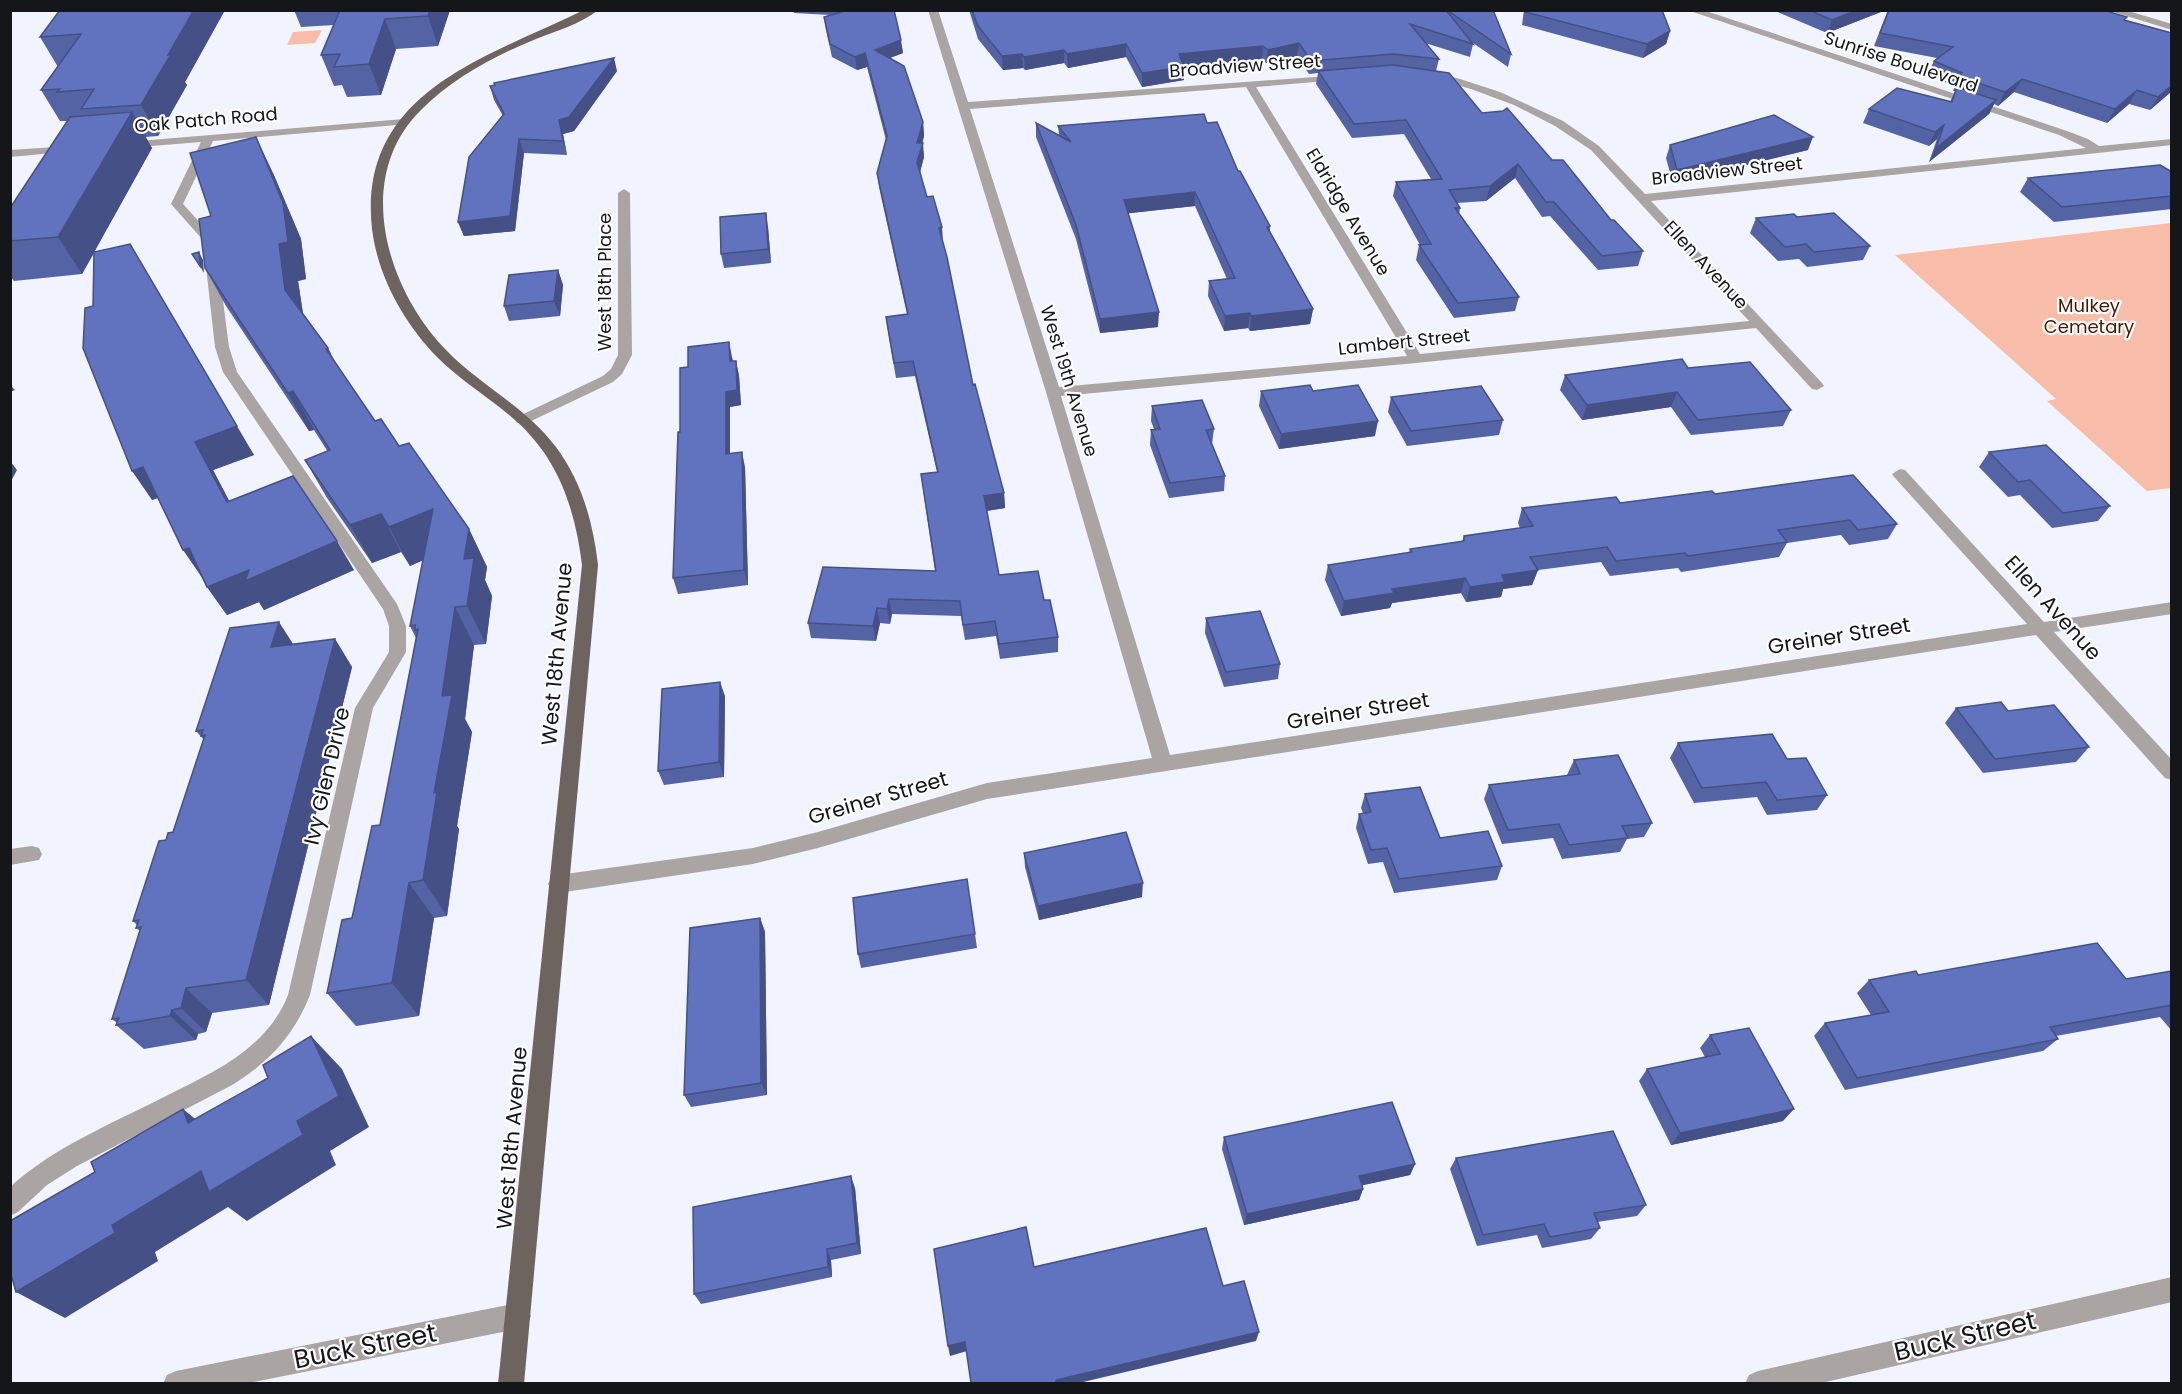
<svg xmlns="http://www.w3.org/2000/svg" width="2182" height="1394" font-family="Poppins,sans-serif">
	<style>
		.green { fill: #f8bda8 }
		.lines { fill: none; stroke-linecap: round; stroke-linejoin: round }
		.minor { fill: #aaa4a2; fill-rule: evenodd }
		.major { fill: #6d635f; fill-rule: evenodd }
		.wall { fill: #5363a4 }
		.shaded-wall { fill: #445086 }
		.building { fill: #6173bf; stroke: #445086; stroke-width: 1.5 }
		.labels { text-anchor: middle; stroke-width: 4.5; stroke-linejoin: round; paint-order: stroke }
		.far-street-label { font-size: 18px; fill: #15161a; stroke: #fff }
		.far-park-label { font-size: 18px; fill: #4c1500; stroke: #fff }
		.street-label { font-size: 21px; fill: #15161a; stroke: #fff }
		.near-street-label { font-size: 26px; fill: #15161a; stroke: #fff }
	</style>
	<rect width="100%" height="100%" fill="#f1f4fe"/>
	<path class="green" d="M322,30L315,43L287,45L293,32Z
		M2171,223V488L2147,491L2047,401L2056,399L1895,255Z"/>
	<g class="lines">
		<path class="minor" d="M928,10H938L968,102L1343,75V79L1339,80L1256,87L1420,354L1749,321L1591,150L1555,126L1514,105L1471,89L1428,77V73L1457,78L1500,92L1563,121L1599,146L1645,194L2086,148L2059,135L1687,10H1703L2067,131L2088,139L2099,146L2172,139V145L1651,201L1822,383L1824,386L1817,390L1812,389L1756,328L1416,363L1061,396L1170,755L2027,624L1895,478L1892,474L1900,469L1905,470L2044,622L2172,602V614L2054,632L2172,760V780L2165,778L2036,635L987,799L818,848L753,864L558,893L551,890L548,884L551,878L558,875L753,848L818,832L987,783L1152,758L1046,392ZM1246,87L1407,356L1059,387L970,109Z
			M2107,10H2125L2172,24V30Z
			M404,119L408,120V124L213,141L183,204L215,239L229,347L237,372L397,604L406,626V652L373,708L310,995C294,1035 270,1061 234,1084L77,1166L47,1185L18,1212L10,1216V1187C54,1147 111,1124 164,1097C212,1073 267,1049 288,995L355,708L389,652V626L383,609L223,372L215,347L203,240L171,204L201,142L126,148L120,145L126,142Z
			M71,146L77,149L75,151L10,157V150Z
			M624,189L630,193L632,355L622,374L613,382L527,423H517L515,420L517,417L603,376L611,369L618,355V193Z
			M32,846L39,848L42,854L39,860L10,865V849Z
			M2172,1277V1302L1817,1384H1745L1749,1375L1758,1371Z
			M518,1303L527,1307L531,1316L527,1325L518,1329L244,1384H163L167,1375L176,1371Z"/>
		<path class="major" d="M584,10H598C581,24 556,31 536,39C494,56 453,78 421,110C352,178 387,290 447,351C481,386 526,407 556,447C582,482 593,522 598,565L524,1384H498L582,565C575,509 559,459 515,420C490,398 461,381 437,357C404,323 378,277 372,229C357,92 486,58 584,10Z"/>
	</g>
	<path class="wall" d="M10,10H30L10,12Z
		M60,10H225L185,82L187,85L158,136L145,137L152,148L94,252L254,455L213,470L229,501L354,570L264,610L259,602L227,615L207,587L158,498L152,500L93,306L94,253L82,274L14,281L10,276V208L68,121H60L41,90L58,67L40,37Z
		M294,10H450L438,46L396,49L381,95L347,97L342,85L334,86L321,55L334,25L301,27Z
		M793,10H894L903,53L890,58L923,122L924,136L922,143L924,157L920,172L927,197L943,242L973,385L1004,493L1005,508L987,511L999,575L1044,600L1058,637V652L1000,659L996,636L965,640L961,616L892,614L890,624L880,623L876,641L811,638L808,623L935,571L923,489L937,472L915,376L896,378L888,332L886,317L907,314L879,187L877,173L886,140L867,67L857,70L832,57L826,30L824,17L830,15L794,13Z
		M969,10H1493L1511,54L1508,67L1470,41L1473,44L1470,57L1425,43L1439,59L1436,71L1482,113L1552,160L1611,220L1643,251L1638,266L1598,270L1550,216L1542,217L1515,178L1486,201L1457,203L1460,208L1459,214L1519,297L1515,311L1454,318L1416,260L1419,245H1420L1393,196L1396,182L1431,179L1404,134L1352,138L1316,84L1318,73L1309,74L1297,56L1266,63L1262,59L1184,67V80L1142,87L1126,57L1068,68L1064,63L1025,70L1023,68L1003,70L978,39Z
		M1524,10H1662L1670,31L1666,44L1643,58L1522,25Z
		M1773,10H1886L1827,33Z
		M1888,10L2125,20L2172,33V91L2150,110L2129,104L2107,123L2014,92L1998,106L1994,104L1989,114L1929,162L1937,139L1929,146L1863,123L1869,109L1950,102L1955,91H1953L1955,86L1927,75L1934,61L1937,58L1874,46Z
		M617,71L574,131L563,134L567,155L524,153L515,231L464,236L458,222L503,116L494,100L490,86Z
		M1036,123L1059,135L1058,126L1207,123L1238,171L1270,226V231L1313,309L1310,324L1250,331L1248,328L1224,331L1208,296L1209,281L1227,279L1195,206L1128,213L1158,327L1100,333L1076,239L1036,137Z
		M1670,145L1808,150L1673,183L1666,158Z
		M2172,172V209L2054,222L2020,192L2028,178Z
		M273,173L301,239L306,279L298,281L303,313L328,348L336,365L375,421L399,446L469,529L487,567L485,580L492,596L486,644L474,645L465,719L472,732L457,826L459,829L447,916L434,918L419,1016L356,1026L327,993L352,918L380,825L416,638L410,626L423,560L410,566L401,552L372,563L327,498L305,460L328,452L314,430L309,431L226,306L205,268L211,216Z
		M1797,217L1870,246L1863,260L1807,267L1799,259L1778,261L1750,233L1756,218Z
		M768,227L771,263L724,268L721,254Z
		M558,270L563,285L560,316L509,321L504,306Z
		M732,357L733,361H736L739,376L741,405L730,407V453L745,467L748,585L678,594L673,578L680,432L688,367Z
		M1688,368L1791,410L1783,426L1691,435L1671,407L1582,420L1560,390L1565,375Z
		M1261,391H1313L1375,436L1279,449L1259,406Z
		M1391,397L1503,420L1499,435L1407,446L1388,412Z
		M1152,406L1214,429L1212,444L1225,476L1224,491L1169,498L1150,445L1151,430L1154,429L1151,421Z
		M1989,452L2110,506L2098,521L2052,528L2020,495L2008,497L1979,467Z
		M1715,494L1897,524L1888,539L1849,545L1841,535L1787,543L1779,557L1681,572L1678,568L1610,576L1601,562L1538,570L1532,585L1503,589L1501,597L1466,602L1461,593L1392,603L1390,608L1341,616L1325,580L1328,565L1409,553L1410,549L1462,542L1464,536L1520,528L1518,523L1522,508L1620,503Z
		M1206,618L1280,664L1278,679L1224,687L1205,633Z
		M335,639L352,667L269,1005L212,1013L206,1032L198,1034L196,1040L144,1049L116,1025L117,1023L112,1019L140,931L136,928L137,925L133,921L166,840L173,832L204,740L196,731L293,644Z
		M725,696L724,777L664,785L658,771Z
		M1956,708L2008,711L2089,747L2076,762L1983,773L1945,723Z
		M1678,743L1787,759L1827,795L1817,810L1767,815L1757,797L1694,803L1670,758Z
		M1574,760L1652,823L1644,837L1627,839L1620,852L1562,859L1553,838L1502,844L1484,799L1489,785L1568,776L1567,775Z
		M1365,794L1440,838L1502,866L1497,880L1394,893L1383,862L1368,864L1356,828L1359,814L1363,813L1361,808Z
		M1024,853L1142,897L1039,920L1025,867Z
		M760,918L765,932L767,1095L691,1107L684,1095Z
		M975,934L977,948L861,968L858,954Z
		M2172,971V1031L2160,1017L2056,1036L2058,1039L2043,1051L1845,1090L1814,1036L1825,1023L1871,1015L1857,993L1869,980L1918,975L2126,979Z
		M1710,1035L1783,1121L1671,1145L1639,1081L1647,1069L1705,1057L1700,1048Z
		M1224,1137L1415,1164L1410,1175L1362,1185L1363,1189L1359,1200L1244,1225L1222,1149Z
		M1456,1158L1646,1205L1637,1216L1597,1222L1600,1228L1591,1239L1542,1248L1537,1235L1477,1246L1450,1169Z
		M855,1188L861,1254L831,1260L832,1277L701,1304L694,1294Z"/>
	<path class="shaded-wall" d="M194,10H225L185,82L187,85L158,136L141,105L168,55Z
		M430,10H450L438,46L428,16Z
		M1857,10H1886L1827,33L1832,20Z
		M385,19L396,49L381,95L369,64Z
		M1670,31L1666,44L1643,58L1647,44Z
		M901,40L903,53L876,63L875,50Z
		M1299,43L1297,56L1266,63L1268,50Z
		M1126,44V57L1068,68L1067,54Z
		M1263,46L1262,59L1184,67V80L1142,87V73L1179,54Z
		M1064,50V63L1025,70L1024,57Z
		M865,53L867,67L857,70L855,57Z
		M1022,54L1023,68L1003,70L1002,56Z
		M614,58L617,71L574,131L563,134L567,155L563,141L559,120Z
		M2022,79L2014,92L1998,106L2005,92Z
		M2172,85V91L2150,110L2158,97Z
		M2137,90L2129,104L2107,123L2115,109Z
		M1996,100L1989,114L1929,162L1936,148Z
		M132,112L152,148L82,274L58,237Z
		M923,122L924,136L919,157L917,143Z
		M1944,125L1937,139L1929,146L1935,132Z
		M256,137L273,173L301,239L306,279L298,281L305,327L285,290Z
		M1813,137L1808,150L1673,183L1677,170Z
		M519,139L524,153L515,231L464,236L458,222Z
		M923,143L924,157L919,176L917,162Z
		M1518,164L1515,178L1486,201L1490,186Z
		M1195,192V206L1123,214L1124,200Z
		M766,213L768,227L771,263L768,249Z
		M942,227L943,242L939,228Z
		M130,244L254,455L213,470L245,531L227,502L195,442Z
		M199,252L203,260L204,273L200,266Z
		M558,270L563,285L560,316L554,301Z
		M1313,309L1310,324L1250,331L1251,316Z
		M1159,312L1158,327L1100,333V319Z
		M1250,313L1248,328L1224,331L1225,316Z
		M729,342L732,357L734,376L730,361Z
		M328,348L347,386L326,349Z
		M736,361L739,376L741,405L730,407V469L726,454V392Z
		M10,385L15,390L10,392Z
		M293,391L314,430L309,431L288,393Z
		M1677,392L1671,407L1582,420L1587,405Z
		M1378,421L1375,436L1279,449L1281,434Z
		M742,452L745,467L748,585L744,570Z
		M10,461L17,470L10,483Z
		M143,467L163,496L152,500L132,471Z
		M1004,493L1005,508L985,511L984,496Z
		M433,509L451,548L410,566L389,527Z
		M381,514L401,552L372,563L350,525Z
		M469,529L487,567L485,580L492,596L486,644L467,606L464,559Z
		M337,541L354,570L264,610L259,602L227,615L207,587L249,570Z
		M189,548L209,577L203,579L183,550Z
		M1538,570L1532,585L1503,589L1501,597L1466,602L1470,587L1502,575Z
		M1465,578L1461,593L1392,603L1390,608L1341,616L1344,601L1392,589Z
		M889,599L892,614L890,624L887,609Z
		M455,607L474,645L465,719L472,732L457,826L459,829L447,916L423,880L434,793L442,696Z
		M877,608L880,623L876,641L873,626Z
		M279,622L297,650L271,647Z
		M335,639L352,667L269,1005L246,980Z
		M720,682L725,696L724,777L719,762Z
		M409,883L434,918L419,1016L392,983Z
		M1143,883L1142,897L1039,920L1038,906Z
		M760,918L765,932L767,1095L761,1083Z
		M186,988L212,1013L206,1032L181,1008Z
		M172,1010L198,1034L196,1040L170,1016Z
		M311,1036L342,1069L369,1127L330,1151L336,1165L247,1221L228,1207L155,1252L158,1261L65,1318L16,1292L112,1225L201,1171L297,1121Z
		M183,1109L221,1140L188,1123Z
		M1794,1109L1783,1121L1671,1145L1680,1133Z
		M1415,1164L1410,1175L1355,1187L1359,1176Z
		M851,1176L855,1188L861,1254L857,1243Z
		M1363,1189L1359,1200L1244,1225L1247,1214Z
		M827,1249L831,1260L832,1277L828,1267Z
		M1259,1332L1256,1341L1079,1383H1056V1380Z
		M965,1342L967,1351L950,1356L948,1346Z"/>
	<path class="building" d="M60,10H194L168,55L171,54L141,105L81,109L94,89L57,92L60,89L41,90L81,34L40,37Z
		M340,10H430L428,16L385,19L369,64L334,67L340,54L321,55Z
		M848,10H894L901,40L875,50L904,66L923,122L917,143H923L917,162L927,197L933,196L942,227L939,228L947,257L973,385L975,384L1004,493L984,496L999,575L1038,571L1044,600H1050L1058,637L999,644L995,621L963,625L960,601L889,599L887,609L877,608L873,626L808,623L823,567L936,571L921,474L938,472L913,361L894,363L886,317L908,314L877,173L887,136L865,53L855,57L830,44L824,17Z
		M972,10H1446L1473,44L1410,24L1439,59L1393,54L1311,61L1299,43L1268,50L1263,46L1179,54L1184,67L1142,73L1126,44L1067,54L1064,50L1024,57L1022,54L1002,56L978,26Z
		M1447,10H1493L1511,54Z
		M1525,10H1662L1670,31L1647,44L1525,12Z
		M1809,10H1857L1832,20Z
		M1889,10H2103L2127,17L2124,20L2172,33V85L2158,97L2137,90L2115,109L2022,79L2005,92L1960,77L1962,73L1934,61L1953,47L1880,33Z
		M614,58L569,117L559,120L563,141L519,139L510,216L458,222L469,157L504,114L490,86L495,85L494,83Z
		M1393,65L1449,73L1482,113L1503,111L1507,108L1552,160H1563L1611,220H1614L1643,251L1602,256L1554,202H1546L1518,164L1490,186L1449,190L1460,208H1455L1519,297L1458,303L1419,245L1431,244L1396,182L1442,179L1406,120L1354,124L1318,71Z
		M1957,87L1996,100L1936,148L1944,125L1935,132L1869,109L1897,88L1952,102Z
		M132,112L58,237L10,241V208L70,117Z
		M1204,114L1207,123L1217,122L1238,171H1240L1270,226L1267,227L1313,309L1251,316L1250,313L1225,316L1209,281L1235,278L1195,192L1124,200L1159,312L1100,319L1076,225L1036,123L1071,142L1058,126Z
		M1774,115L1813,137L1677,170L1670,145Z
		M256,137L283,203L288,242L279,244L285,290L328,348L326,349L375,421L381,419L399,446L409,443L469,529L464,559L474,558L467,606L455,607L442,696L452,695L434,793L437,792L423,880L409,883L392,983L327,993L342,920L352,918L372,826L380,825L418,629L415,630V625L410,626L433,509L389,527L381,514L350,525L305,460L330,450L293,391L288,393L205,268L199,219L211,216L190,153Z
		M2160,165L2172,172V196L2062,207L2028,178Z
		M766,213L768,249L721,254L720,217Z
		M1834,213L1870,246L1814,252L1806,244L1785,247L1756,218L1794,214L1797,217Z
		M130,244L237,426L195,442L227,502L293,476L337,541L245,581L249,570L207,587L189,548L183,550L143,467L132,471L83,348L85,308L93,306L94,252Z
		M199,252L200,266L192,254Z
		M558,270L554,301L504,306L509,275Z
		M729,342L730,361H736L737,390L726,392V454L742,452L744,570L673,578L678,432H680V368L688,367V347Z
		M1682,359L1688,368L1750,362L1791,410L1698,420L1677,392L1587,405L1565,375Z
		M1310,385L1313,391L1358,385L1378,421L1281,434L1261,391Z
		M1481,386L1503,420L1411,431L1391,397Z
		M1202,400L1214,429L1206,430L1225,476L1170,483L1151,430L1160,429L1152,406Z
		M2046,445L2110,506L2063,513L2030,480L2018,482L1989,452Z
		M1853,475L1897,524L1858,530L1850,520L1778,530L1787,542L1688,556L1685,553L1616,561L1607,547L1530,557L1538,570L1502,575L1505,582L1470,587L1465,578L1392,589L1394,593L1344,601L1328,565L1412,552L1410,549L1464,541V536L1533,526L1522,508L1616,497L1620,503L1712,491L1715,494Z
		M1260,611L1280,664L1226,672L1206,618Z
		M279,622L271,647L335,639L246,980L186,988L181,1008L172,1010L170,1016L116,1025L119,1018L112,1019L141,927L136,928L139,920L133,921L159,841L166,840L168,833L173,832L205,735L201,736L203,730L196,731L230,628Z
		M720,682L719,762L658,771L662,689Z
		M2001,702L2008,711L2054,705L2089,747L1995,759L1956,708Z
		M1772,734L1787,759L1806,758L1827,795L1777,800L1766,782L1702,788L1678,743Z
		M1618,755L1652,823L1622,826L1628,838L1569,845L1559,824L1508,830L1489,785L1580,774L1574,760Z
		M1420,787L1440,838L1488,831L1502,866L1399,879L1387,848L1371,850L1359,814L1371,812L1365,794Z
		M1126,832L1143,883L1038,906L1024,853Z
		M967,879L975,934L858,954L853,898Z
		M760,918L761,1083L684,1095L690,928Z
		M2097,943L2126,979L2172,971V1005L2050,1027L2058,1039L1857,1078L1825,1023L1889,1012L1869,980L1916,971L1918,975Z
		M1749,1028L1794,1109L1680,1133L1647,1069L1720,1054L1710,1035Z
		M311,1036L339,1096L297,1121L303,1135L209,1192L201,1171L112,1225L115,1233L16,1292L10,1271V1221L95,1172L91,1162L183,1109L188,1123L268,1078L263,1065Z
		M1392,1102L1415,1164L1359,1176L1363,1189L1247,1214L1224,1137Z
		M1613,1131L1646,1205L1594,1213L1600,1228L1550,1237L1544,1224L1483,1235L1456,1158Z
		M851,1176L857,1243L827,1249L828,1267L694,1294L693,1207Z
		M1026,1227L1034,1267L1206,1228L1223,1286L1244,1281L1259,1332L1056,1380V1383H971L965,1342L948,1346L934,1249Z"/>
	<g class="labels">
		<g class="far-street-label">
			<text transform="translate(1901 62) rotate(18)" y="6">Sunrise Boulevard</text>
			<text transform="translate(1245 66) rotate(-4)" y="6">Broadview Street</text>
			<text transform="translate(206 120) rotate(-5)" y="6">Oak Patch Road</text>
			<text transform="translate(1727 171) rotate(-6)" y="6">Broadview Street</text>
			<text transform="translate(1348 212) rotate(59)" y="6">Eldridge Avenue</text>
			<text transform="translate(1706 265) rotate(47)" y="6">Ellen Avenue</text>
			<text transform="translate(605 282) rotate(-90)" y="6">West 18th Place</text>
			<text transform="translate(1404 342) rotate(-6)" y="6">Lambert Street</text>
			<text transform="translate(1069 381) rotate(73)" y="6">West 19th Avenue</text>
		</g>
		<g class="far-park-label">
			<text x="2089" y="312">Mulkey<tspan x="2089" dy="21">Cemetary</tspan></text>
		</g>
		<g class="street-label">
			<text transform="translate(2053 608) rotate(48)" y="7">Ellen Avenue</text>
			<text transform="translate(1839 636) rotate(-9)" y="7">Greiner Street</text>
			<text transform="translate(557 654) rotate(-85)" y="7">West 18th Avenue</text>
			<text transform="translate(1358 711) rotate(-9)" y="7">Greiner Street</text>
			<text transform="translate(327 776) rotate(-77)" y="7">Ivy Glen Drive</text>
			<text transform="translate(878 798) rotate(-16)" y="7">Greiner Street</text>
			<text transform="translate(512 1138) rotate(-85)" y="7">West 18th Avenue</text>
		</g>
		<g class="near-street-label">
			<text transform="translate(1965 1336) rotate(-13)" y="9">Buck Street</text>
			<text transform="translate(365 1346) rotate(-11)" y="9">Buck Street</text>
		</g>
	</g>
	<rect width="2182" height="1394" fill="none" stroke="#15161a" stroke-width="24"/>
</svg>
